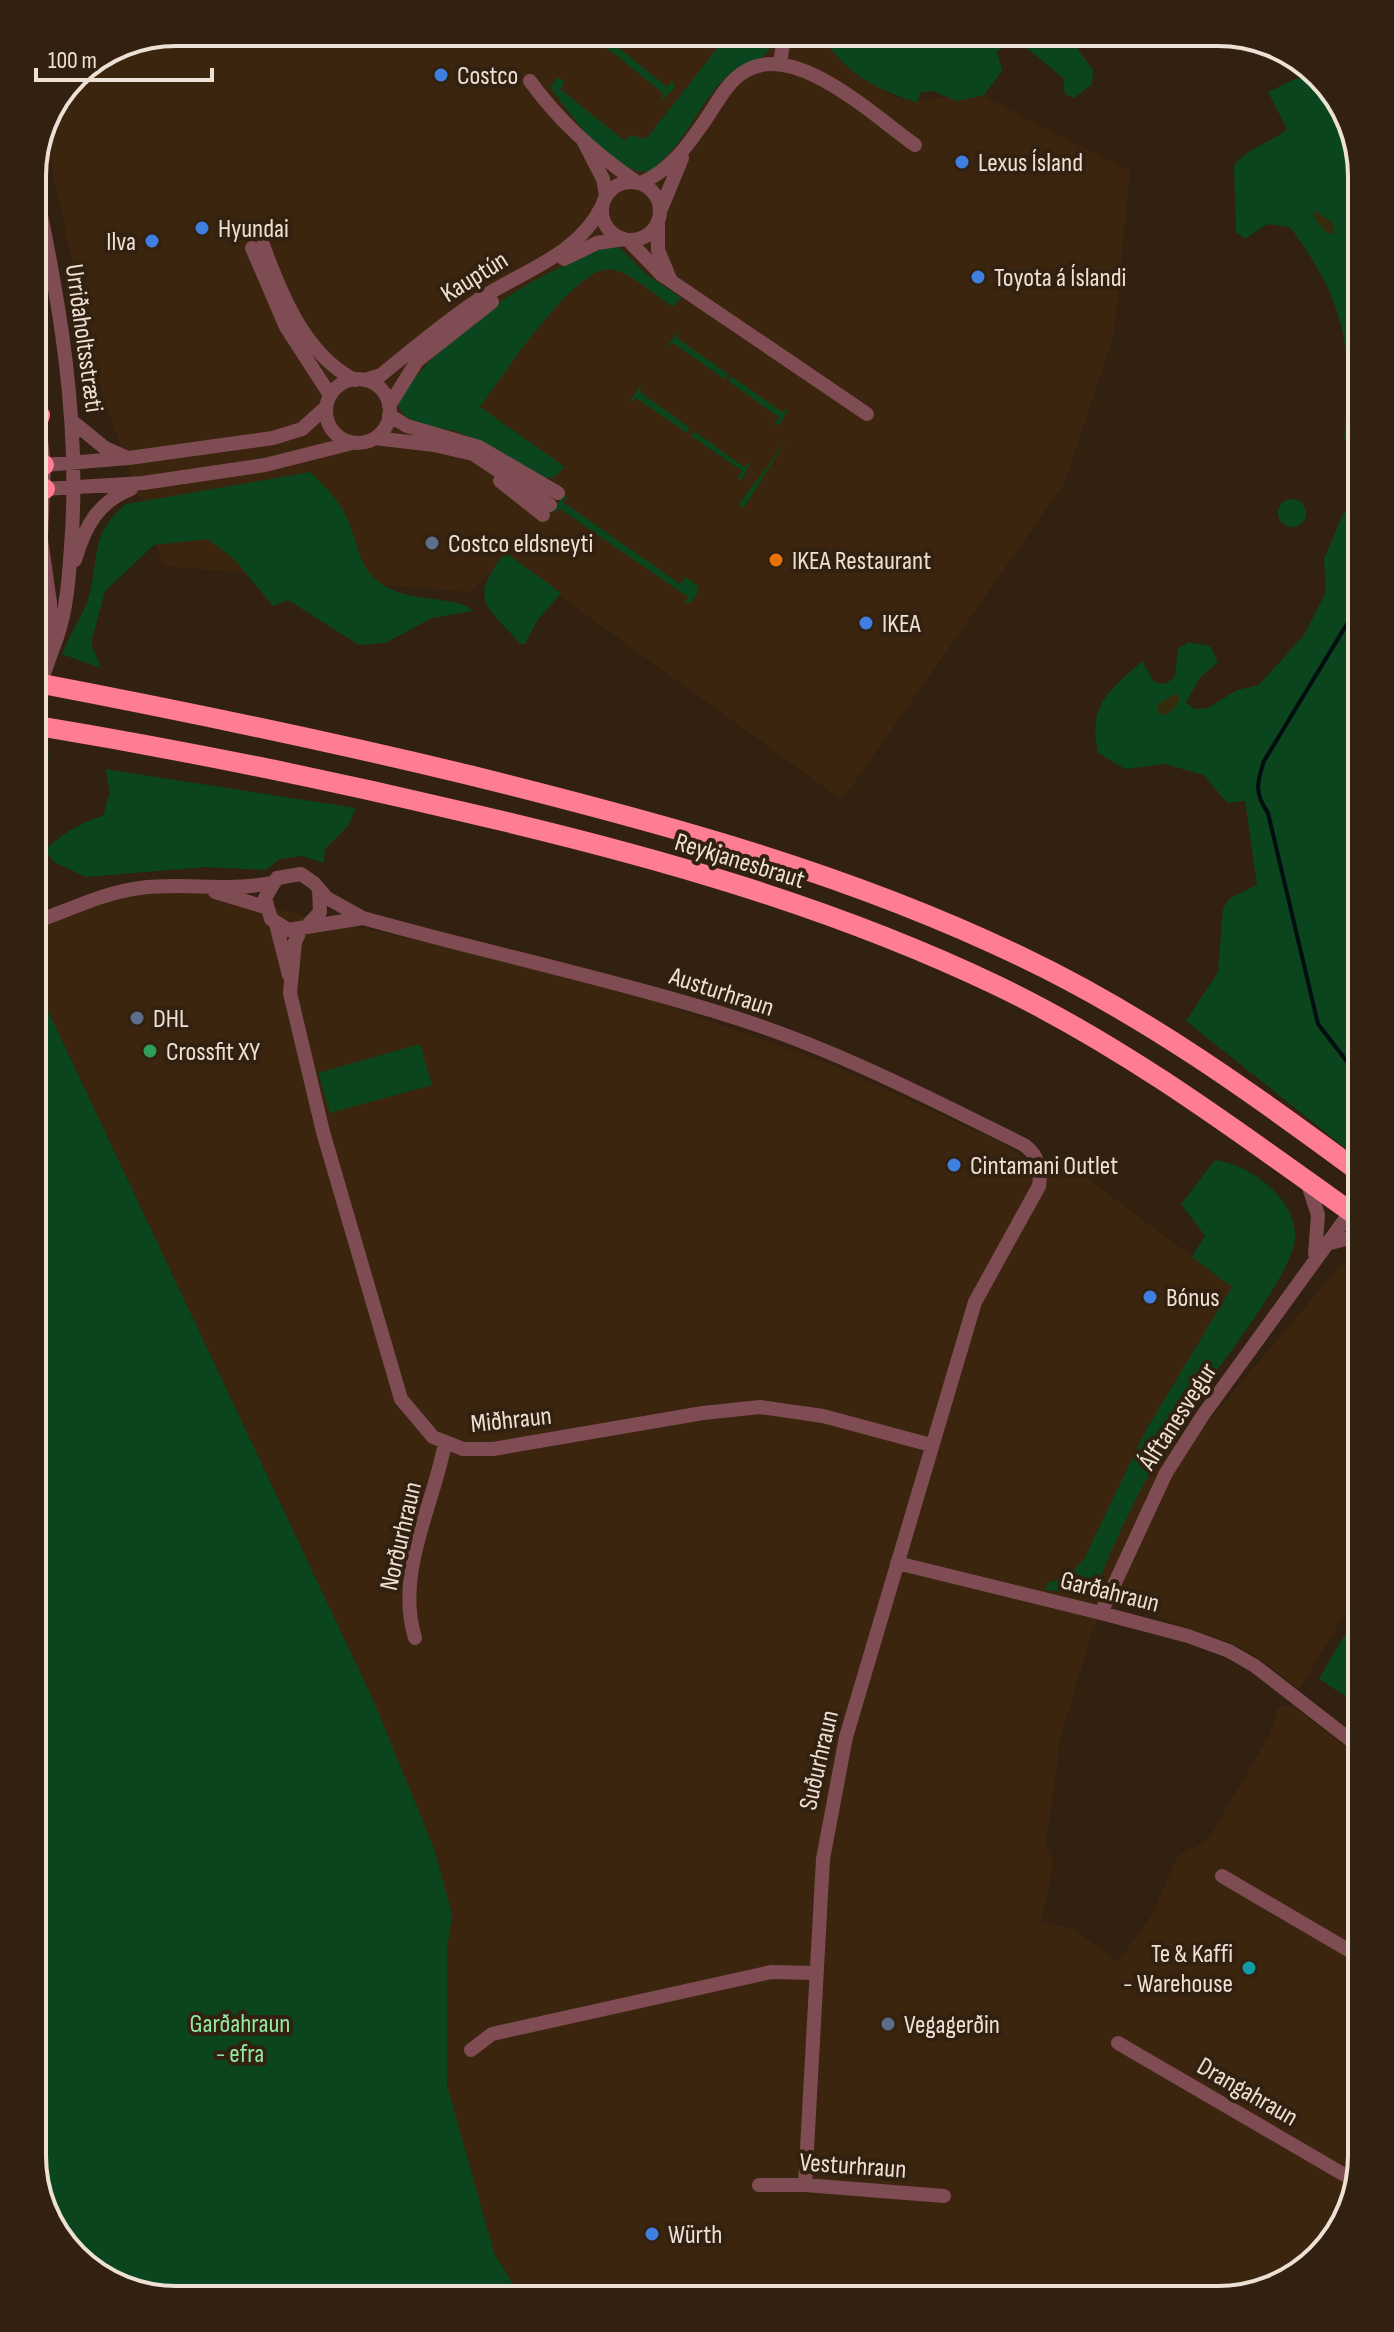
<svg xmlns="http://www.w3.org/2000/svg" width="1394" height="2332" font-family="'Sofia Sans Condensed',sans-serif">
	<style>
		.built { fill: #3b250e }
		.green { fill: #0b451d }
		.sand { fill: #342c0b }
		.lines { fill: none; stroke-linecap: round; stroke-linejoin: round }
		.stream { stroke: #020d10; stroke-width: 4 }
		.minor { stroke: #804c54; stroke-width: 14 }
		.highway { stroke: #fe7d95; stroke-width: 20 }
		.shop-dot { fill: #3f7fe0; stroke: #322110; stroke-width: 3 }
		.service-dot { fill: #5c6f8a; stroke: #322110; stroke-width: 3 }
		.food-dot { fill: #e8710a; stroke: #322110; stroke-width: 3 }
		.leisure-dot { fill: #2e9e5b; stroke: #322110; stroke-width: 3 }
		.culture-dot { fill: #0f9aa8; stroke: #322110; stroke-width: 3 }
		.labels { text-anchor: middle; stroke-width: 8; stroke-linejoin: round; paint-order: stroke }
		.poi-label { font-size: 26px; fill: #ede1d6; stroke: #322110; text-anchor: start }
		.street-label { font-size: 26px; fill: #ede1d6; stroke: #322110 }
		.park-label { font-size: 26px; fill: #92e8a2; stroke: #322110 }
		.rim { fill: none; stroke: #ede1d6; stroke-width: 4 }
	</style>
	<rect width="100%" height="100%" fill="#322110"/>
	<path class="built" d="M176,32H822L834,52L891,96L918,102L973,91L1130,171L1114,334L1064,484L842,800L506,557L470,592L164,566L102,394L45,139L75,74L121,43Z
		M172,886L447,947L653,1000L838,1067L1000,1142L1034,1164L1048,1157L1079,1172L1233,1287L1131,1461L1199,1432L1342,1264L1362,1276V1584L1299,1690L1261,1659L1233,1644L1115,1602L1093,1627L1060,1741L1046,1845L1054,1863L1041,1922L1074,1929L1118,1962L1153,1913L1177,1856L1207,1841L1269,1736L1278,1707L1293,1706L1362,1759V2156L1338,2236L1281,2285L1218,2300H522L494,2253L448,2089L434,1948L375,1704L32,977L33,920Z"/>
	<path class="green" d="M587,32H599L667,87L673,81L675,87L660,102L663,93Z
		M730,32H774C771,67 745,58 724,79C695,109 687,143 650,171C616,179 568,112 550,87L558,77L565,82L560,89L625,141L630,135L646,139Z
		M822,32H1065L1093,70L1092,84L1074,98L1065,94L1063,78L1016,39L997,51L1002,71L984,95L957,101L933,91L921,92L917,102C882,93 836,69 822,32Z
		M1308,68L1347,113L1362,176V457L1344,439C1352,344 1347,305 1290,227L1267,224L1245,239L1236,232L1234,165C1249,147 1269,144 1287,129L1268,92L1297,78L1310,79Z
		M616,244L646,274L681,298L673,307C656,296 631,272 610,269C575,266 500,379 480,407L565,467C559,473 553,480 544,478C528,475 482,442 461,433C439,425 404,428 397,402C449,325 530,275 616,244Z
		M679,330L677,338L728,374L724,379L673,343L666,348Z
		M731,376L782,412L789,408L779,425L774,424L779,417L728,381Z
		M641,384L640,392L690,428L687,433L636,398L629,403Z
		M694,431L744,467L751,462L742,479H737L742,471L691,436Z
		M788,438L745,506L740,507V503Z
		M310,472C324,485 338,499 346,516C357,538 358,567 379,582C408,605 457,594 473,611L432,618L385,643L359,645L288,600L273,606L234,559L208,539L154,545L105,591L91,643L101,668L62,654C69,636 80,620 87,602C101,562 87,535 126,504Z
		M1362,492V1168L1346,1156L1349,1151L1186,1021L1218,972L1223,908L1230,898L1257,885L1245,801L1227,803L1204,775L1165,764L1125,769L1098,753C1088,704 1108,692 1142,661L1154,682L1166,684L1175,676L1178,649L1188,642L1210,646L1218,662L1200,678L1186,702L1194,709L1208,708L1237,690L1259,685L1304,635L1326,592L1324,559L1343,514Z
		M562,496H567L563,502L680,584L686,577L697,585L698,592L690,603H684L688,597L560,509L553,513Z
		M1278 513a14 14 0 1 1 28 0a14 14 0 1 1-28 0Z
		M505,552L561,593L537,621L525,644H520C483,601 469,602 505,552Z
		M32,752L49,753L46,766L32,780Z
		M105,769L356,808L348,826L325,849L324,863L302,856L280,859L265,870L206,867L86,877L54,862L45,850C62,834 81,822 103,816L110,792Z
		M32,977L375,1704L434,1849L452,1914L447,1951V2085L494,2253L522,2300H167L96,2275L47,2219L32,2156Z
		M420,1044L432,1085L330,1113L318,1073Z
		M1215,1160C1250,1164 1298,1200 1295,1239C1291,1278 1211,1376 1185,1414C1152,1465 1124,1519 1101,1576C1084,1595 1069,1592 1046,1590L1047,1583L1069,1575L1084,1559L1146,1430L1232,1287L1192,1257L1205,1236L1181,1204Z
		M1362,1605V1707L1319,1679Z"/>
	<path class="sand" d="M1314,211L1332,222L1335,233L1327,234L1313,216Z
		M1174,694L1179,697L1178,704L1167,715L1158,713L1157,705Z"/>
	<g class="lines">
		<path class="stream" d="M1358,218L1351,307H1362
			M1362,1081L1318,1024L1268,813C1254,793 1257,782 1264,761L1362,599"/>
		<path class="minor" d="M780,63L785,32
			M530,81C558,120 596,154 635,181
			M584,142L603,179L606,195
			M602 211a29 29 0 1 1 58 0a29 29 0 1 1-58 0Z
			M641,183C671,170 688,145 706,119C717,103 727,82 744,72C794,39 875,117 915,145
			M661,209L682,158
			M658,224V250L670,279
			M628,240L662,275L867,414
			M263,245C281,294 305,355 355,380
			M252,248L286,327L330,395
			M564,259L597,243L624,239
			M32,362L44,465L41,539L50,603V639
			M326 411a32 32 0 1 1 64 0a32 32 0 1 1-64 0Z
			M365,380L381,375C412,350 442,324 475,302C519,272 577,257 602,206
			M389,406L417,361L492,302
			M389,415L407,426L479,447L558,493
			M73,422L105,448L125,457
			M375,438L434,445L473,454L550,505
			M44,465L129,458L273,438L302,429L326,407
			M500,481L543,515
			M45,489L143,483L265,465L352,443
			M75,560C85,526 98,502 131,489
			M32,705C41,683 49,659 57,637C67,609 69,576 71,547C81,421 59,296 32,173
			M215,892L265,907
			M363,918L288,930L271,919L265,898L277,878L301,874L314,883L327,898L363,918C480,951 600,976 717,1012C824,1044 924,1095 1024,1145C1038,1155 1042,1168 1039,1186L975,1302L846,1737L823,1859L805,2185
			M32,923C68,911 101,893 140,888C184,882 227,892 271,883
			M276,924L289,975
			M307,926L320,912L319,889
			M301,929L295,942L290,993L323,1132L401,1399L433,1437L463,1449H493L703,1413L760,1407L823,1416L931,1445
			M1307,1181L1318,1215L1315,1254
			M1326,1244L1362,1235
			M897,1563L1101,1613L1188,1636L1229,1651L1255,1666L1362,1749
			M1101,1613L1166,1473L1203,1415L1362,1196
			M415,1638C395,1573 433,1507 445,1443
			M1222,1876L1362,1958
			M1118,2043L1355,2181
			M471,2050L492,2034L771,1972L816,1973
			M759,2185H805L944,2196"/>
		<path class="highway" d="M32,438L40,415
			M32,466L44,465
			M32,490L45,489
			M32,682C179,710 324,740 469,775C658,822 846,872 1022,957C1144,1015 1254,1094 1362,1174
			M32,725C177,749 321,778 464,812C646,854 829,905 998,986C1129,1049 1244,1136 1362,1220"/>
	</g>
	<g class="shop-dot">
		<circle cx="441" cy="75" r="8"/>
		<circle cx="962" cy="162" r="8"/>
		<circle cx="202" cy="228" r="8"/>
		<circle cx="152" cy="241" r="8"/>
		<circle cx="978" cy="277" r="8"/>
		<circle cx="866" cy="623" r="8"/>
		<circle cx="954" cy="1165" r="8"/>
		<circle cx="1150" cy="1297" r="8"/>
		<circle cx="652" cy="2234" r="8"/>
	</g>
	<g class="service-dot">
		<circle cx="432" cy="543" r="8"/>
		<circle cx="137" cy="1018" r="8"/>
		<circle cx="888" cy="2024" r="8"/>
	</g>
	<circle class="food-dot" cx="776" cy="560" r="8"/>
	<circle class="leisure-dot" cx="150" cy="1051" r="8"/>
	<circle class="culture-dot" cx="1249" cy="1968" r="8"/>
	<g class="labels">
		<g class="poi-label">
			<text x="457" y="84">Costco</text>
			<text x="978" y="171">Lexus Ísland</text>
			<text x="218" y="237">Hyundai</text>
			<text x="136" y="250" text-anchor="end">Ilva</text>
			<text x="994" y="286">Toyota á Íslandi</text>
			<text x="448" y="552">Costco eldsneyti</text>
			<text x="792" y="569">IKEA Restaurant</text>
			<text x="882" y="632">IKEA</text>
			<text x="153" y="1027">DHL</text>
			<text x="166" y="1060">Crossfit XY</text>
			<text x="970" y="1174">Cintamani Outlet</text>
			<text x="1166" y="1306">Bónus</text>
			<text x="1233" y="1962" text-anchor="end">Te &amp; Kaffi<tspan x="1233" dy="30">- Warehouse</tspan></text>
			<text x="904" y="2033">Vegagerðin</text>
			<text x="668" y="2243">Würth</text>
		</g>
		<g class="street-label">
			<text transform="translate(474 276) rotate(-32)" y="9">Kauptún</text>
			<text transform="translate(85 338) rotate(82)" y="9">Urriðaholtsstræti</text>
			<text transform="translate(740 860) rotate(17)" y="9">Reykjanesbraut</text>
			<text transform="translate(722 991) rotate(18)" y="9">Austurhraun</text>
			<text transform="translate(1177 1416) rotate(-57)" y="9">Álftanesvegur</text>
			<text transform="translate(511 1419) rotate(-6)" y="9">Miðhraun</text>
			<text transform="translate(400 1536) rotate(-77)" y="9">Norðurhraun</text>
			<text transform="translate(1110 1591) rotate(14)" y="9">Garðahraun</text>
			<text transform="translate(818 1760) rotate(-77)" y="9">Suðurhraun</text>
			<text transform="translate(1248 2091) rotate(30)" y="9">Drangahraun</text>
			<text transform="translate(853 2165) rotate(4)" y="9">Vesturhraun</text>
		</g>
		<g class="park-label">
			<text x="240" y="2032">Garðahraun<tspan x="240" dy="30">- efra</tspan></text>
		</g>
	</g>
	<path d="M0 0H1394V2332H0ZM176 46H1218A130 130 0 0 1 1348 176V2156A130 130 0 0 1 1218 2286H176A130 130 0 0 1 46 2156V176A130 130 0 0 1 176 46Z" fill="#322110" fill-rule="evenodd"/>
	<path class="rim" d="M176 46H1218A130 130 0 0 1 1348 176V2156A130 130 0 0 1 1218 2286H176A130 130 0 0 1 46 2156V176A130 130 0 0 1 176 46Z"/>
	<path d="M36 68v12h176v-12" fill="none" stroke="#ede1d6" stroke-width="4"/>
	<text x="48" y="68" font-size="24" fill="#ede1d6" stroke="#322110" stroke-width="6" paint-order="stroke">100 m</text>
</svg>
